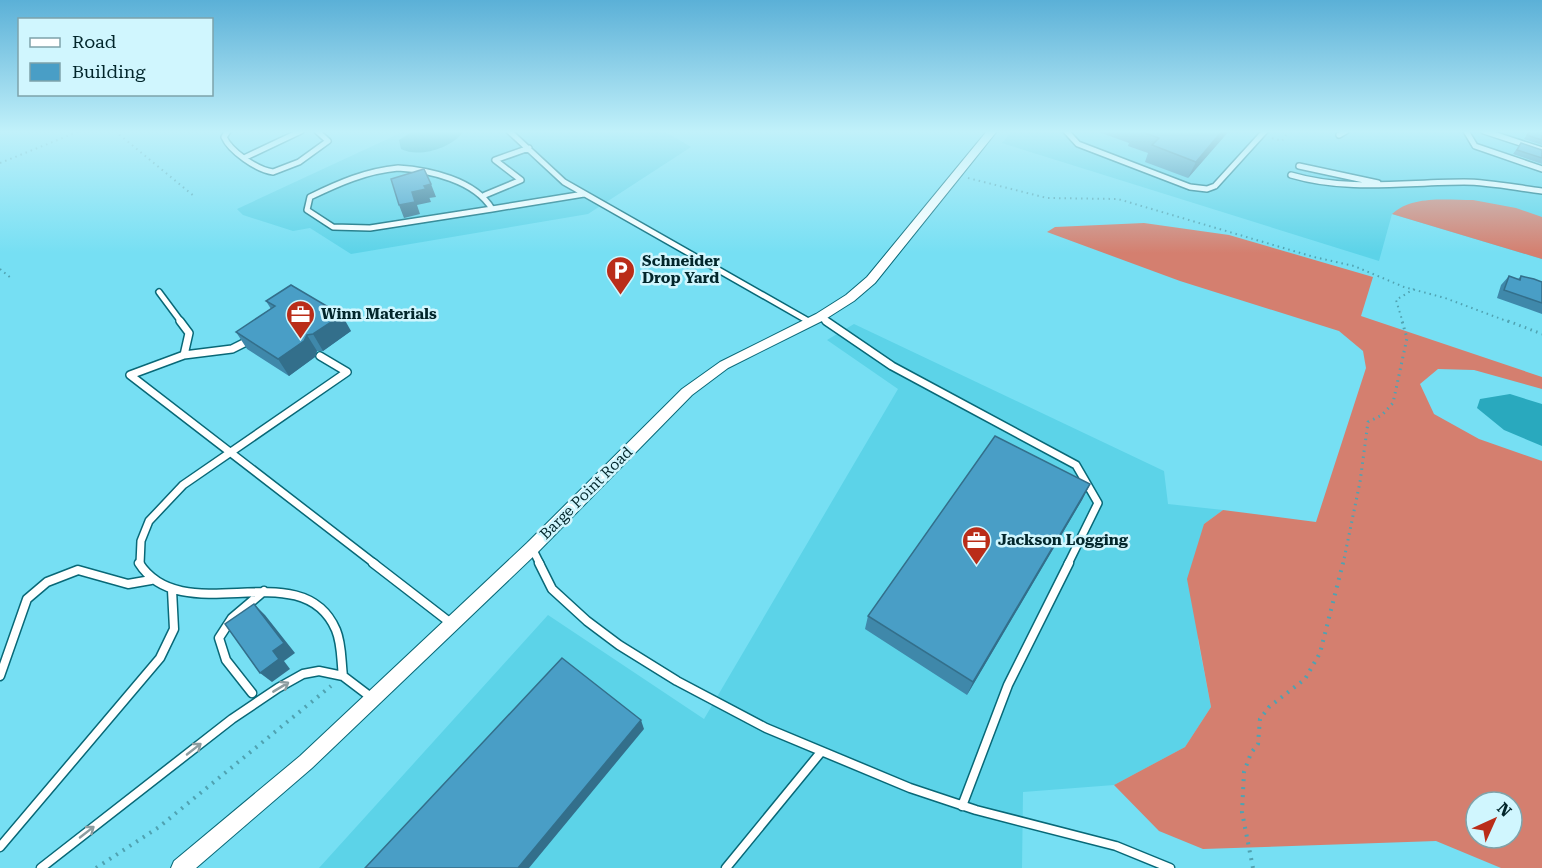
<svg xmlns="http://www.w3.org/2000/svg" width="1542" height="868" font-family="'Roboto Serif',serif">
	<style>
		.built { fill: #5cd3e8 }
		.forest { fill: #d47f6f; fill-rule: evenodd }
		.water { fill: #29a9be }
		.lines { fill: none; stroke-linecap: round; stroke-linejoin: round }
		.service-far2-casing { stroke: #086877; stroke-width: 8 }
		.service-far1-casing { stroke: #086877; stroke-width: 10 }
		.service-casing { stroke: #086877; stroke-width: 11 }
		.minor-casing { stroke: #086877; stroke-width: 2 }
		.path-far2 { stroke: #50a2b1; stroke-width: 2; stroke-dasharray: 1.5 4; stroke-linecap: butt }
		.path-far1 { stroke: #50a2b1; stroke-width: 3; stroke-dasharray: 1.5 4.5; stroke-linecap: butt }
		.path { stroke: #50a2b1; stroke-width: 4; stroke-dasharray: 2 6; stroke-linecap: butt }
		.service-far2 { stroke: #fff; stroke-width: 5 }
		.service-far1 { stroke: #fff; stroke-width: 7 }
		.service { stroke: #fff; stroke-width: 8 }
		.minor { fill: #fff; fill-rule: evenodd }
		.wall { fill: #3f88aa }
		.shaded-wall { fill: #336f8b }
		.building { fill: #499ec6; stroke: #336f8b; stroke-width: 1.5 }
		.oneway { stroke: #8d9da0 }
		.labels { text-anchor: middle; stroke-width: 5; stroke-linejoin: round; paint-order: stroke }
		.poi-label { font-size: 15px; font-weight: bold; fill: #02262b; stroke: #d0f6fe; text-anchor: start }
		.street-label { font-size: 15px; fill: #02262b; stroke: #d0f6fe }
	</style>
	<rect width="100%" height="100%" fill="#76dff3"/>
	<path class="built" d="M405,131H664L691,147L588,214L351,254L310,228L293,231L243,215L237,209Z
		M1012,131H1542V259L1392,214L1379,261L1002,143Z
		M854,324L1164,471L1168,504L1223,510L1204,524L1198,640L1211,707L1185,747L1114,785L1023,792L1022,868H319L548,615L704,719L898,389L827,340Z"/>
	<path class="forest" d="M1473,200L1516,208L1542,217V259L1392,214C1412,195 1446,200 1473,200Z
		M1144,223L1229,235L1373,277L1361,316L1542,377V389L1474,370L1438,369L1420,384L1434,414L1479,439L1542,461V868H1501L1436,841L1203,849L1159,831L1114,785L1185,747L1211,707L1187,579L1204,524L1223,510L1316,522L1366,368L1363,351L1339,331L1180,281L1047,232L1055,227ZM1476,802H1512V838H1476Z"/>
	<path class="water" d="M413,131H460L462,133C450,149 418,158 401,149L399,140Z
		M1510,394L1542,404V446L1504,430L1477,408L1480,399Z"/>
	<g class="lines">
		<defs>
			<path id="service-far2" d="M228,131L224,137C230,151 257,170 273,172L299,162L328,141L317,131
				M509,131L564,182L810,322
				M1066,131L1078,144L1190,187L1207,189L1215,186L1265,131
				M1466,131L1475,146L1542,169
				M1484,131L1542,150
				M1339,135L1346,131
				M246,157L301,131
				M1299,166L1378,183
				M398,168C429,170 475,180 492,209L370,228L333,227L307,210L310,197C339,183 366,171 398,168Z
				M1291,175C1349,192 1405,182 1464,182C1490,182 1517,188 1542,191
				M485,195L521,180L495,160L529,148
				M492,209L584,194
				M159,292L182,323
				M820,317L829,323"/>
			<path id="service-far1" d="M180,321L189,333L184,355
				M826,321L892,366L1076,465L1098,503L1068,564
				M250,340L232,349L184,355L130,375L375,564
				M532,548L540,564
				M140,564L141,541L149,521L183,485L347,372L320,356"/>
			<path id="service" d="M139,563C183,632 302,551 336,630C342,644 341,661 343,676L372,698
				M373,563L452,624
				M539,563L552,589L587,621L619,645L677,681L766,728L910,788L976,810L1116,846L1170,868
				M0,676L27,599L47,582L78,570L128,584L151,580
				M252,693L226,660L219,638L232,618L264,591
				M962,806L1008,685L1069,563
				M0,847L160,658L174,629L172,590
				M41,868L232,719L278,688L303,674L319,671L343,676
				M726,868L821,752"/>
			<path id="minor" d="M987,131H997L875,283L854,301L824,320L728,368L692,395L537,553L312,768L196,868H171L174,861L300,756L527,543L682,389L720,362L816,314L846,295L867,277Z"/>
		</defs>
		<use href="#service-far2" class="service-far2-casing"/>
		<use href="#service-far1" class="service-far1-casing"/>
		<use href="#service" class="service-casing"/>
		<use href="#minor" class="minor-casing"/>
		<path class="path-far2" d="M115,131L194,196
			M1272,138L1282,141L1289,131
			M0,163L80,131
			M968,178L1047,198L1118,199L1314,257L1354,266L1404,287L1445,298L1512,323
			M0,269L11,278
			M1403,323L1396,300L1414,289"/>
		<path class="path-far1" d="M1508,321L1542,334
			M1343,564L1360,482L1368,422L1382,415L1393,403L1407,338L1402,321"/>
		<path class="path" d="M96,868L159,827L331,686
			M1253,868L1242,812L1244,772L1251,753L1258,744L1260,719L1269,707L1305,679L1320,653L1343,563"/>
		<use href="#service-far2" class="service-far2"/>
		<use href="#service-far1" class="service-far1"/>
		<use href="#service" class="service"/>
		<use href="#minor" class="minor"/>
	</g>
	<path class="wall" d="M1096,131H1229L1188,178L1145,162L1148,153L1128,146L1129,143Z
		M1530,131L1542,132V145L1524,139Z
		M1521,143L1542,150V164L1513,154Z
		M1509,276L1518,279L1521,276L1542,282V314L1497,298L1501,285Z
		M266,301L351,331L323,351H317L315,357L289,376L247,349L236,332L271,309Z
		M1090,484L1082,500L967,695L865,629L868,616Z"/>
	<path class="shaded-wall" d="M1222,131H1229L1188,178L1196,162Z
		M431,184L436,197L429,198L424,186Z
		M426,189L431,202L417,205L420,214L404,218L399,205L412,192Z
		M342,315L351,331L323,351L313,334Z
		M307,335L317,351L315,357L289,376L278,359Z
		M1090,484L1082,500L967,695L973,682Z
		M254,604L265,615L295,653L284,661L290,669L272,682L260,673L273,651Z
		M641,720L644,729L529,868H518Z"/>
	<path class="building" d="M1140,131H1222L1196,162L1152,145L1159,138Z
		M1530,131L1542,132V140L1527,135Z
		M1521,143L1542,150V158L1517,150Z
		M424,169L431,184L424,186L426,189L412,192L415,202L399,205L391,179Z
		M1509,276L1520,280L1521,276L1534,279L1542,282V303L1504,290Z
		M291,285L342,315L313,334L307,335L304,341L278,359L236,332L275,306L266,301Z
		M995,436L1090,484L973,682L868,616Z
		M254,604L284,643L273,651L279,659L260,673L225,624Z
		M562,658L641,720L518,868H365Z"/>
	<defs><path id="oneway-shaft" d="M-6 0H5M1.5-3L5.5 0L1.5 3" fill="none" stroke-width="1.6" stroke-linecap="round" stroke-linejoin="round" transform="scale(1.5)"/></defs>
	<g class="oneway">
		<use href="#oneway-shaft" transform="translate(281 687) rotate(-31)"/>
		<use href="#oneway-shaft" transform="translate(194 749) rotate(-38)"/>
		<use href="#oneway-shaft" transform="translate(87 832) rotate(-38)"/>
	</g>
	<linearGradient id="sky" x2="0" y2="1"><stop stop-color="#5bb0d7"/><stop offset="0.52" stop-color="#c1f1fa"/><stop offset="1" stop-color="#c1f1fa" stop-opacity="0"/></linearGradient>
	<rect width="1542" height="253" fill="url(#sky)"/>
	<defs>
		<symbol id="parking-pin" viewBox="-11 -11 22 30"><path d="M0 17L-7.5 6A9.5 9.5 0 1 1 7.5 6Z" fill="#ba2d19" stroke="#d0f6fe"/><path d="M-3.5-5.5H1a3.5 3.5 0 0 1 0 7H-1V5.5H-3.5ZM-1-3.4V-.6H.8a1.4 1.4 0 0 0 0-2.8Z" fill="#fff"/></symbol>
		<symbol id="office-pin" viewBox="-11 -11 22 30"><path d="M0 17L-7.5 6A9.5 9.5 0 1 1 7.5 6Z" fill="#ba2d19" stroke="#d0f6fe"/><path d="M-6-3h4V-5.5h4V-3h4V5H-6ZM-1-4.5V-3h2v-1.5ZM-6 0V1H6V0Z" fill="#fff"/></symbol>
	</defs>
	<g fill-rule="evenodd">
		<use href="#parking-pin" x="604" y="254" width="33" height="45"/>
		<use href="#office-pin" x="284" y="298" width="33" height="45"/>
		<use href="#office-pin" x="960" y="524" width="33" height="45"/>
	</g>
	<g class="labels">
		<g class="poi-label">
			<text x="642" y="266">Schneider<tspan x="642" dy="17">Drop Yard</tspan></text>
			<text x="321" y="319">Winn Materials</text>
			<text x="998" y="545">Jackson Logging</text>
		</g>
		<g class="street-label">
			<text transform="translate(586 493) rotate(-45)" y="5">Barge Point Road</text>
		</g>
	</g>
	<rect x="18" y="18" width="195" height="78" fill="#d0f6fe" stroke="#7ea3aa" stroke-width="1.5"/>
	<rect x="30" y="38" width="30" height="9" fill="#ffffff" stroke="#7ea3aa" stroke-width="1.5"/>
	<text x="72" y="48" font-size="18" fill="#02262b">Road</text>
	<rect x="30" y="63" width="30" height="18" fill="#499ec6" stroke="#7ea3aa" stroke-width="1.5"/>
	<text x="72" y="78" font-size="18" fill="#02262b">Building</text>
	<g transform="translate(1494 820) rotate(45)"><circle r="28" fill="#d0f6fe" stroke="#7ea3aa" stroke-width="1.5"/>
	<path d="M0-4.5L10 22L0 15L-10 22Z" fill="#ba2d19"/>
	<text y="-9" font-size="16" font-weight="bold" text-anchor="middle" fill="#02262b">N</text>
	</g>
</svg>
